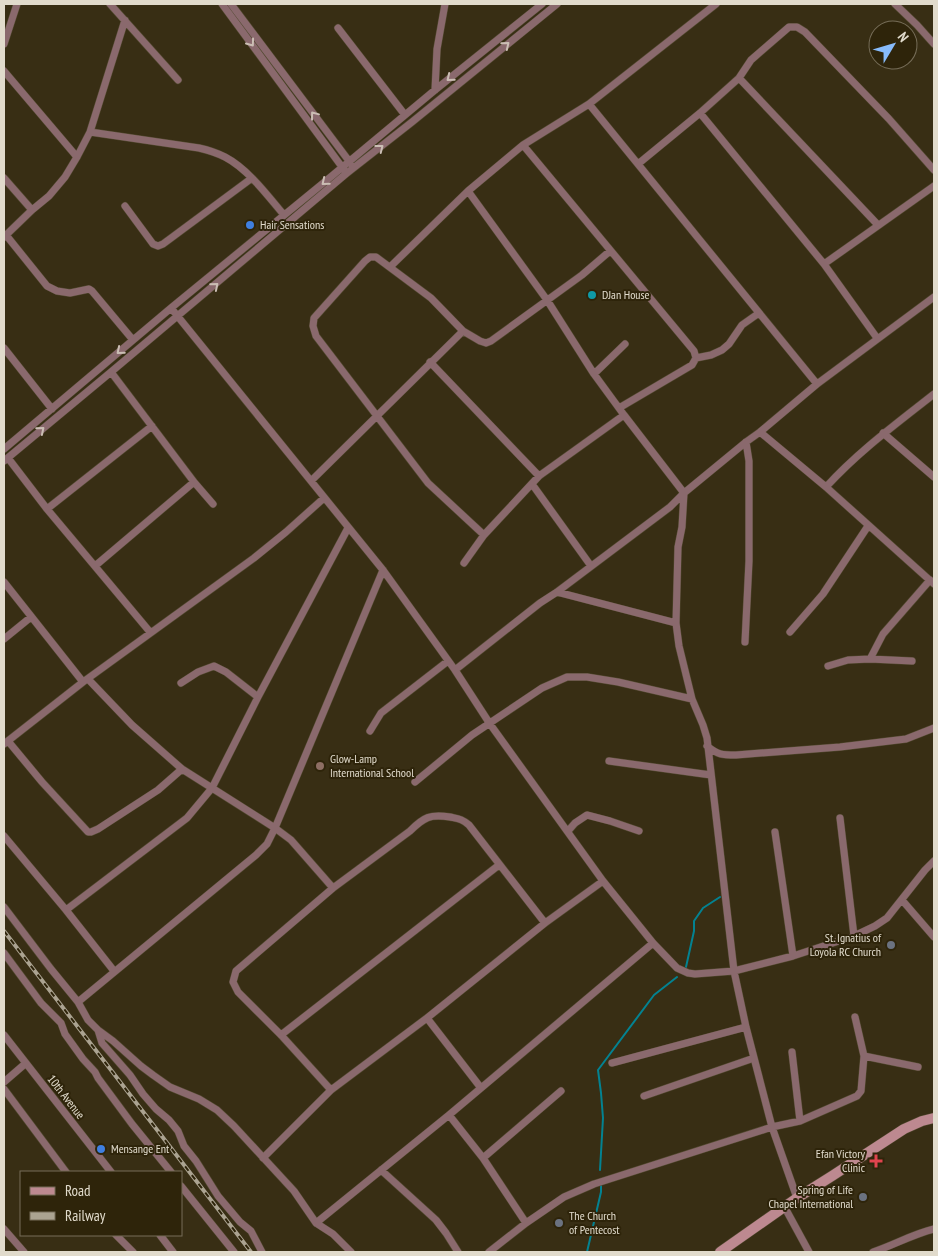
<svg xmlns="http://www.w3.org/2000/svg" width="938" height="1256" font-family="'PT Sans Narrow',sans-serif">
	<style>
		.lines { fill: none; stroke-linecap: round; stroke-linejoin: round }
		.stream { stroke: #038291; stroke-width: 2 }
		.street-casing { stroke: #534a31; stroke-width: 8 }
		.secondary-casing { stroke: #534a31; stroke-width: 11 }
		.street { stroke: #8a696d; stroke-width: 7 }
		.secondary { stroke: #bd8990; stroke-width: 10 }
		.rail-casing { stroke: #aba391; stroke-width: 4 }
		.rail { stroke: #2e240a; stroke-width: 2; stroke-dasharray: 5.5; stroke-linecap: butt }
		.oneway { stroke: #cbbeb4 }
		.shop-dot { fill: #3f7fe0; stroke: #2e240a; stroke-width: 2 }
		.culture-dot { fill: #0f9aa8; stroke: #2e240a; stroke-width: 2 }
		.education-dot { fill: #8d6e63; stroke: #2e240a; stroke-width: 2 }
		.worship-dot { fill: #6b7280; stroke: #2e240a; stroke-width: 2 }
		.health-dot { fill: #e0444e; stroke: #2e240a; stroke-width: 2 }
		.labels { text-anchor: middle; stroke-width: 4; stroke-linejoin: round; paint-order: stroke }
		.poi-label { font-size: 12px; fill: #e1dbcc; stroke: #2e240a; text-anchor: start }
		.street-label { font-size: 12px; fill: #e1dbcc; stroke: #2e240a }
	</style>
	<rect width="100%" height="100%" fill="#382e14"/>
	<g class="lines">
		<path class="stream" d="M686,967L694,931V921L703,908L720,897
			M600,1170L603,1118L601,1093L598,1070L654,995L677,977
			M587,1252L601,1192V1184"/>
		<defs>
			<path id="street" d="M110,4L178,80
				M222,4L345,171
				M231,4L352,165
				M895,4L917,25L934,44
				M338,28L405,115
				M4,44L17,4
				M4,71L77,157
				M739,78L878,225
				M435,90L437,49L445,4
				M589,104L817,384
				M700,113L824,264L877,338
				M90,132L199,148C208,150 217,153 225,157C248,169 268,196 284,215
				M523,145L694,351L696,358L692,365L619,408
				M638,164L700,113L739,78L751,60L789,27H797L805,32L889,119L934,170
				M4,178L32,210
				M468,191L547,300L594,374L624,415L684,493L682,527L678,547L676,623L679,646L692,699
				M125,206L153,244L158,246L163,244L252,178
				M6,235L47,286L57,291L70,293L89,289L92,291L133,340
				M4,237L32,210L49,196L65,177L77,157L90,132L125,20
				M824,264L934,186
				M390,267L468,191L523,145L589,104L716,4
				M171,308L383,570L455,670L490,724L603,881L653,943L677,968L688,973L695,974L734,971L793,956L854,936L875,926L887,918L925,870L934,861
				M4,348L52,409
				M696,358L711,355L722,350L729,344L742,325L759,313
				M430,362L539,476
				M111,372L194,482L213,504
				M594,374L625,344
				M760,432L826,487L934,584
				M883,433L934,477
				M4,449L171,308L327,180L435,90L542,4
				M8,458L47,509L150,632
				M4,461L111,372L347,173L412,122L557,4
				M311,481L463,331
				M532,484L591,566
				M826,487C859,451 896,424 934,394
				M47,509L152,426
				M484,535L428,483L316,336L313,326L314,318L365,261L370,257H376L431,298L463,331L480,341L486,343L491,341L582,275L610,251
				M464,563L484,535L539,476L624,415
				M95,566L194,482
				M4,582L83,682
				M557,592L676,623
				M790,632L823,594L868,526
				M4,639L31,617
				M745,642L749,561V461L746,442
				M870,659L883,634L930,580
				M828,666L848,660L870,659L912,661
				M455,670L540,603L557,592L670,507L684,493L746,442L760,432L817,384L934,297
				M88,679L132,725L182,769L275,828L291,840L333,888
				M181,683L198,672L214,666L226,672L258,697
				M370,731L381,713L448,661
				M8,741L42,782L88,832H91L98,829L158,790L182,769
				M4,744L83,682L254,558L286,532L324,498
				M707,746C718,755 722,755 736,755L840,747L906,739L934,728
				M609,761L711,775
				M415,782L472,735L542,688L567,677H587L618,682L692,699L703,725L707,738L734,971L746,1027L772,1127L797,1198
				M840,818L854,936
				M568,831L575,823L587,815L610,821L639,831
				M775,832L793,956
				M4,836L66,910L114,971
				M902,900L934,937
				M4,907L51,969L78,1002L88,1020L98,1030L113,1041L141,1066L153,1075L170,1087L199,1099L217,1110L234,1126L294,1191L316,1223L333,1234L351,1252
				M66,910L187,818L212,788L258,697L348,528
				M4,953L41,1003L61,1023L65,1034L83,1059L95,1072L98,1078L132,1124L171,1172
				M78,1002L256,855L267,844L275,828L383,570
				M427,1018L481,1088
				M98,1030L102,1043L130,1075L143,1094L156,1109L169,1120L178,1131L184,1146L196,1161L218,1196L240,1222L251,1231L262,1252
				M4,1035L111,1172
				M281,1035L499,865
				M792,1052L800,1121
				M864,1056L918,1067
				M612,1063L746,1027
				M4,1082L26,1063
				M4,1089L66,1172
				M331,1090L281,1035L238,992L233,982L236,971L333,888L410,831C424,817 430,814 450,817C459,819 462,819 469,825L545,923
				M644,1096L754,1058
				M449,1115L483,1158L526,1223
				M263,1158L331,1090L427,1018L545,923L603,881
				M483,1158L561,1091
				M381,1170L436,1220L446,1233L458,1252
				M181,1186L234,1252
				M784,1206L809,1252
				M316,1223L449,1115L653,943
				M4,1229L24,1252
				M116,1235L133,1252
				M160,1235L173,1252
				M489,1252L526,1223L564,1197L594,1184L772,1127L800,1121L857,1096L861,1091L864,1056L855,1017
				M873,1252C894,1245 913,1234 934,1229"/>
			<path id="secondary" d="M720,1252L797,1198L832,1176L904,1129L922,1121L934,1118"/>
		</defs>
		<use href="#street" class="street-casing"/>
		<use href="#secondary" class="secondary-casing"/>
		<use href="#street" class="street"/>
		<use href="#secondary" class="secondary"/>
		<defs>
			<path id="rail" d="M4,931L251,1252"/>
		</defs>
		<use href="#rail" class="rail-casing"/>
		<use href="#rail" class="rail"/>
	</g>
	<defs><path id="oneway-chevron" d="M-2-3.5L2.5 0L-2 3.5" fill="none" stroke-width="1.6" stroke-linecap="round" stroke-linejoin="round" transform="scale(1.25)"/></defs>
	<g class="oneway">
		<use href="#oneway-chevron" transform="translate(251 43) rotate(54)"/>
		<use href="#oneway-chevron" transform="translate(506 45) rotate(-39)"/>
		<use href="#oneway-chevron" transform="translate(450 78) rotate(141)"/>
		<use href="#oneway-chevron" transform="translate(314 115) rotate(-127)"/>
		<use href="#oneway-chevron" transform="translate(380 148) rotate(-38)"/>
		<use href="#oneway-chevron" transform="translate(325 182) rotate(141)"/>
		<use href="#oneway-chevron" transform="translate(215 286) rotate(-40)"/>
		<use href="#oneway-chevron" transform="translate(120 351) rotate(140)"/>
		<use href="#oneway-chevron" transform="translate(41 430) rotate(-40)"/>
	</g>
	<g class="shop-dot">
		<circle cx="250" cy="225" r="5"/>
		<circle cx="101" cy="1149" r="5"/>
	</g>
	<circle class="culture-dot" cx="592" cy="295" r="5"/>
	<circle class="education-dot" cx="320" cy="766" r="5"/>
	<g class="worship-dot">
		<circle cx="891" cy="945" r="5"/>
		<circle cx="863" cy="1197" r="5"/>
		<circle cx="559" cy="1223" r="5"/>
	</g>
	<path class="health-dot" d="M873.5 1153.5h5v5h5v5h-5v5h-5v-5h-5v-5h5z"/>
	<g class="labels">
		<g class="poi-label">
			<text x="260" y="229">Hair Sensations</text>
			<text x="602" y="299">DJan House</text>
			<text x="330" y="763">Glow-Lamp<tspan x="330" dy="14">International School</tspan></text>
			<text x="881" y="942" text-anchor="end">St. Ignatius of<tspan x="881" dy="14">Loyola RC Church</tspan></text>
			<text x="111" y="1153">Mensange Ent</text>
			<text x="865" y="1158" text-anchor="end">Efan Victory<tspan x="865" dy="14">Clinic</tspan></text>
			<text x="853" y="1194" text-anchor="end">Spring of Life<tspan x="853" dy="14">Chapel International</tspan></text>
			<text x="569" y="1220">The Church<tspan x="569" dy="14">of Pentecost</tspan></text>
		</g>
		<g class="street-label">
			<text transform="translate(66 1097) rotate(52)" y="4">10th Avenue</text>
		</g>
	</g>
	<rect width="938" height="1256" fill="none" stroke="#e1dbcc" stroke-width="10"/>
	<rect x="20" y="1171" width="162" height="65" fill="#2e240a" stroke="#766d58"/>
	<rect x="30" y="1187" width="25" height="8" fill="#bd8990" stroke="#766d58"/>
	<text x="65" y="1196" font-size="15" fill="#e1dbcc">Road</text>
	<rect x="30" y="1212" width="25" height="8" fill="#aba391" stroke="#766d58"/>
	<text x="65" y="1221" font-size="15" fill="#e1dbcc">Railway</text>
	<g transform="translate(893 45) rotate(52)"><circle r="24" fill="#2e240a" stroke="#766d58"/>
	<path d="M0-4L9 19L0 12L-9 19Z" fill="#87bbfb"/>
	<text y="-8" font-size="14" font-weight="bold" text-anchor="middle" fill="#e1dbcc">N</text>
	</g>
</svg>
